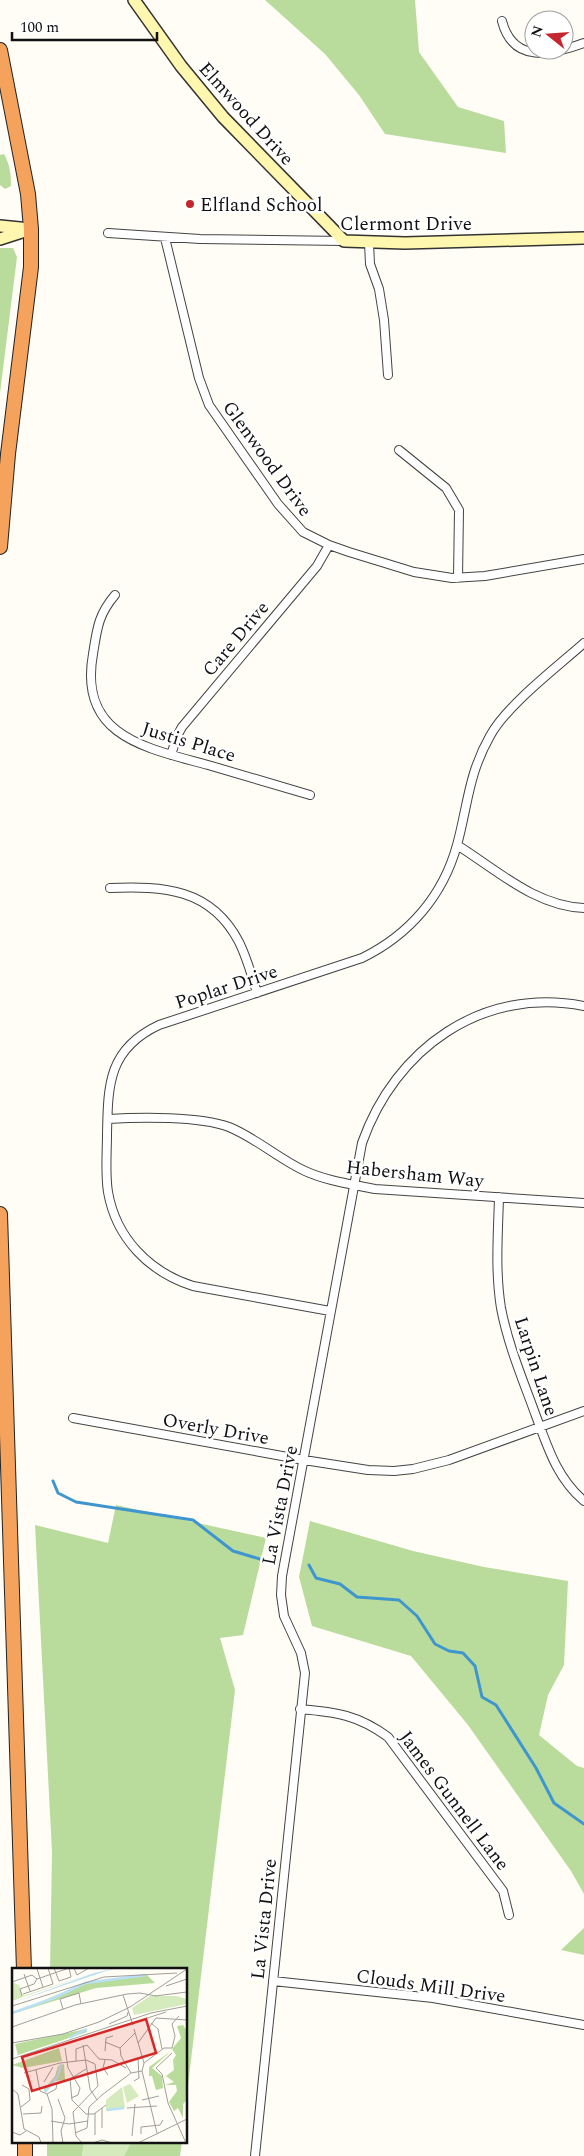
<svg xmlns="http://www.w3.org/2000/svg" width="584" height="2156" font-family="Spectral,serif">
	<style>
		.green { fill: #d5ebbd }
		.forest { fill: #b9dc9c }
		.lines { fill: none; stroke-linecap: round; stroke-linejoin: round }
		.stream { stroke: #3f96cf; stroke-width: 3 }
		.street-casing { stroke: #444; stroke-width: 10 }
		.secondary-casing { stroke: #333; stroke-width: 14 }
		.highway-casing { stroke: #222; stroke-width: 16 }
		.street { stroke: #fff; stroke-width: 8 }
		.secondary { stroke: #fff6b0; stroke-width: 11 }
		.highway { stroke: #f5a25d; stroke-width: 14 }
		.poi-dot { fill: #c4262e; stroke: #fff; stroke-width: 2 }
		.labels { text-anchor: middle; stroke-width: 5; stroke-linejoin: round; paint-order: stroke }
		.street-label { font-size: 19px; fill: #111; stroke: #fff }
		.poi-label { font-size: 19px; fill: #111; stroke: #fff; text-anchor: start }
		.inset-river { fill: none; stroke: #b9e0f7; stroke-width: 2.5 }
		.inset-road { fill: none; stroke: #a09f9a; stroke-width: 1 }
		.view { fill: #d62828; fill-opacity: 0.15; stroke: #d62828; stroke-width: 2.5 }
		.inset-edge { fill: none; stroke: #111; stroke-width: 2.5 }
	</style>
	<rect width="100%" height="100%" fill="#fffdf5"/>
	<path class="green" d="M84,2142H131L124,2156H82Z"/>
	<path class="forest" d="M265,0H415L419,52L458,107L504,121L506,153L385,134L359,95L325,54Z
		M4,154C10,165 11,174 11,186L5,189L0,185V155Z
		M0,248H13L17,257L0,393Z
		M116,1505L266,1538L243,1635L220,1638L235,1690L186,2102V1970H50L52,1852L35,1525L108,1543Z
		M310,1521L413,1551L484,1567L568,1581L564,1665L548,1695L539,1735L577,1766L584,1768V1894L571,1871L468,1725L411,1656L312,1626L299,1577Z
		M584,1928V1955L561,1950Z
		M47,2142H84L82,2156H47Z
		M131,2142H182L180,2156H124Z"/>
	<g class="lines">
		<path class="stream" d="M53,1481L58,1493L76,1502L193,1520L233,1551L260,1559
			M309,1565L316,1578L340,1584L357,1597L399,1600L417,1616L435,1644L449,1651L463,1653L475,1666L482,1697L496,1705L536,1768L554,1803L584,1824"/>
		<defs>
			<path id="street" d="M502,21C513,64 552,55 584,43
				M108,233L200,239L344,241
				M165,238L199,378L209,405L278,504L303,532L329,545L349,552L414,572L452,578L485,576L584,559
				M369,243L370,264L379,289L384,320L388,375
				M399,450L446,488L459,510L458,578
				M115,595C98,615 97,629 93,654C78,737 147,748 208,765C242,775 276,785 310,795
				M171,755L177,736L182,727L317,566L329,545
				M457,845C497,870 535,906 584,908
				M110,888C163,886 211,888 239,942C247,958 252,976 257,993
				M108,1119C140,1117 199,1116 229,1127C256,1138 279,1159 305,1171C327,1181 351,1184 375,1189L584,1203
				M499,1197C498,1234 495,1271 501,1308C508,1345 523,1380 536,1416C548,1448 557,1478 584,1501
				M330,1311L193,1286C149,1272 116,1238 108,1192C105,1173 107,1153 107,1134C108,1085 108,1049 159,1025L362,958C409,935 443,896 457,845C468,805 468,775 490,736C507,705 556,668 584,643
				M73,1418L304,1460L368,1470L394,1471L413,1469L449,1460L584,1411
				M300,1709C336,1712 358,1715 388,1737L503,1891L509,1915
				M273,1981L433,1998L584,2025
				M255,2156L305,1673L301,1653L284,1616L281,1595L282,1576L362,1143C395,1049 482,986 584,1006"/>
			<path id="secondary" d="M134,0L181,66L223,117L344,241L405,243L584,238
				M0,226L30,229
				M0,239L31,229"/>
			<path id="highway" d="M0,50L28,194L31,229V267L8,454L0,547
				M0,1214L24,1970
				M25,2156V2142"/>
		</defs>
		<use href="#street" class="street-casing"/>
		<use href="#secondary" class="secondary-casing"/>
		<use href="#highway" class="highway-casing"/>
		<use href="#street" class="street"/>
		<use href="#secondary" class="secondary"/>
		<use href="#highway" class="highway"/>
	</g>
	<circle class="poi-dot" cx="190" cy="204" r="5"/>
	<g class="labels">
		<g class="street-label">
			<text transform="translate(247 113) rotate(48)" y="7">Elmwood Drive</text>
			<text x="406" y="230">Clermont Drive</text>
			<text transform="translate(268 458) rotate(54)" y="7">Glenwood Drive</text>
			<text transform="translate(235 638) rotate(-50)" y="7">Care Drive</text>
			<text transform="translate(189 741) rotate(17)" y="7">Justis Place</text>
			<text transform="translate(226 986) rotate(-18)" y="7">Poplar Drive</text>
			<text transform="translate(415 1173) rotate(6)" y="7">Habersham Way</text>
			<text transform="translate(537 1366) rotate(72)" y="7">Larpin Lane</text>
			<text transform="translate(216 1428) rotate(10)" y="7">Overly Drive</text>
			<text transform="translate(279 1505) rotate(-79)" y="7">La Vista Drive</text>
			<text transform="translate(455 1800) rotate(53)" y="7">James Gunnell Lane</text>
			<text transform="translate(263 1919) rotate(-84)" y="7">La Vista Drive</text>
			<text transform="translate(431 1985) rotate(8)" y="7">Clouds Mill Drive</text>
		</g>
		<g class="poi-label">
			<text x="200" y="211">Elfland School</text>
		</g>
	</g>
	<g transform="translate(12 1968)">
		<rect width="175" height="175" fill="#fffdf5"/>
		<path d="M82,5L11,29L0,33V14L7,17L11,28ZM138,28H164L175,31V36L122,47L120,40ZM118,116L127,128L115,135L111,119ZM110,119L113,140L94,143V132Z" fill="#d5ebbd"/>
		<path d="M134,6L143,15L84,20L0,46L73,15ZM171,57L175,63V132L171,136V150L166,140L162,143L157,134L165,123L164,117H153L162,114L154,108L162,102L161,92L164,87L160,81L169,70L165,58ZM74,61L75,64L6,87L3,76ZM47,80L50,93L11,100L0,97ZM159,83L140,100L150,108L151,120L144,122L140,108H137V99ZM52,96L53,112L43,113L33,125L31,118L34,119L43,108L46,98Z" fill="#b9dc9c"/>
		<path d="M105,0L91,4L0,35L82,5Z" fill="#b9e0f7"/>
		<path class="inset-river" d="M0,45L42,30L73,15L134,7M57,70L75,61M33,124L46,108L49,96M95,142L112,140"/>
		<path class="inset-road" d="M42,0L47,13L59,9L57,0M62,0L65,7L77,0M25,1L31,19M12,6L18,23M25,11L57,0M0,14L20,7L25,11M154,18L175,11M11,26L41,16L36,0M111,27L121,57M10,28L8,21L22,16L25,11M143,28L175,24M0,38L92,9L165,5M51,41L48,31L67,25L69,36M139,55L146,61L150,81M97,56L115,48L116,44M0,59L63,37L115,26L128,25L144,28M122,61L132,95L130,103L145,165M95,63L154,44M93,74L108,80M0,75L51,66L87,54L118,39L175,1M126,75L144,50L175,52M71,77L78,121L85,132M53,80L56,100L68,120L66,127L59,130M93,83L94,70L101,68M160,85L144,100L150,106L156,135L174,175M0,91L139,45L175,38M93,92L91,100L96,107M64,93V81L75,77L87,91L100,92L114,100M132,95L152,80H160L163,68L160,56L167,48M74,101L58,111L60,132L74,146H82L94,137M24,102L28,123L35,126M12,105L48,95L74,92L83,96L86,118L61,144L64,168L70,175M119,105L109,88L108,80L123,65M122,113L127,110L126,90M32,114L41,99M0,121L6,126L12,161L27,169L29,175M35,126L40,141L41,175M35,126L44,121L45,115M46,131L53,150L49,163L51,175M130,132L147,128M9,139L18,132L17,121L10,117M90,140V160M115,140L145,138M11,146L29,145L30,138M39,153L57,156L76,153M0,164L8,167L14,163M63,165L75,160L77,139L90,127L119,105L130,103M129,166V159L148,157L151,152M83,167V145M120,168L123,136M81,175L90,172L100,175M126,175L175,151"/>
		<path class="view" d="M134,51L144,85L20,123L10,89Z"/>
		<rect width="175" height="175" class="inset-edge"/>
	</g>
	<g transform="translate(549 35) rotate(287)"><circle r="24" fill="#ffffff" stroke="#a0a0a0"/>
	<path d="M0-4L9 19L0 12L-9 19Z" fill="#c4262e"/>
	<text y="-8" font-size="14" font-weight="bold" text-anchor="middle" fill="#111111">N</text>
	</g>
	<path d="M12 32v8h145v-8" fill="none" stroke="#111111" stroke-width="2.5"/>
	<text x="20" y="32" font-size="15" fill="#111111" stroke="#ffffff" stroke-width="4" paint-order="stroke">100 m</text>
</svg>
